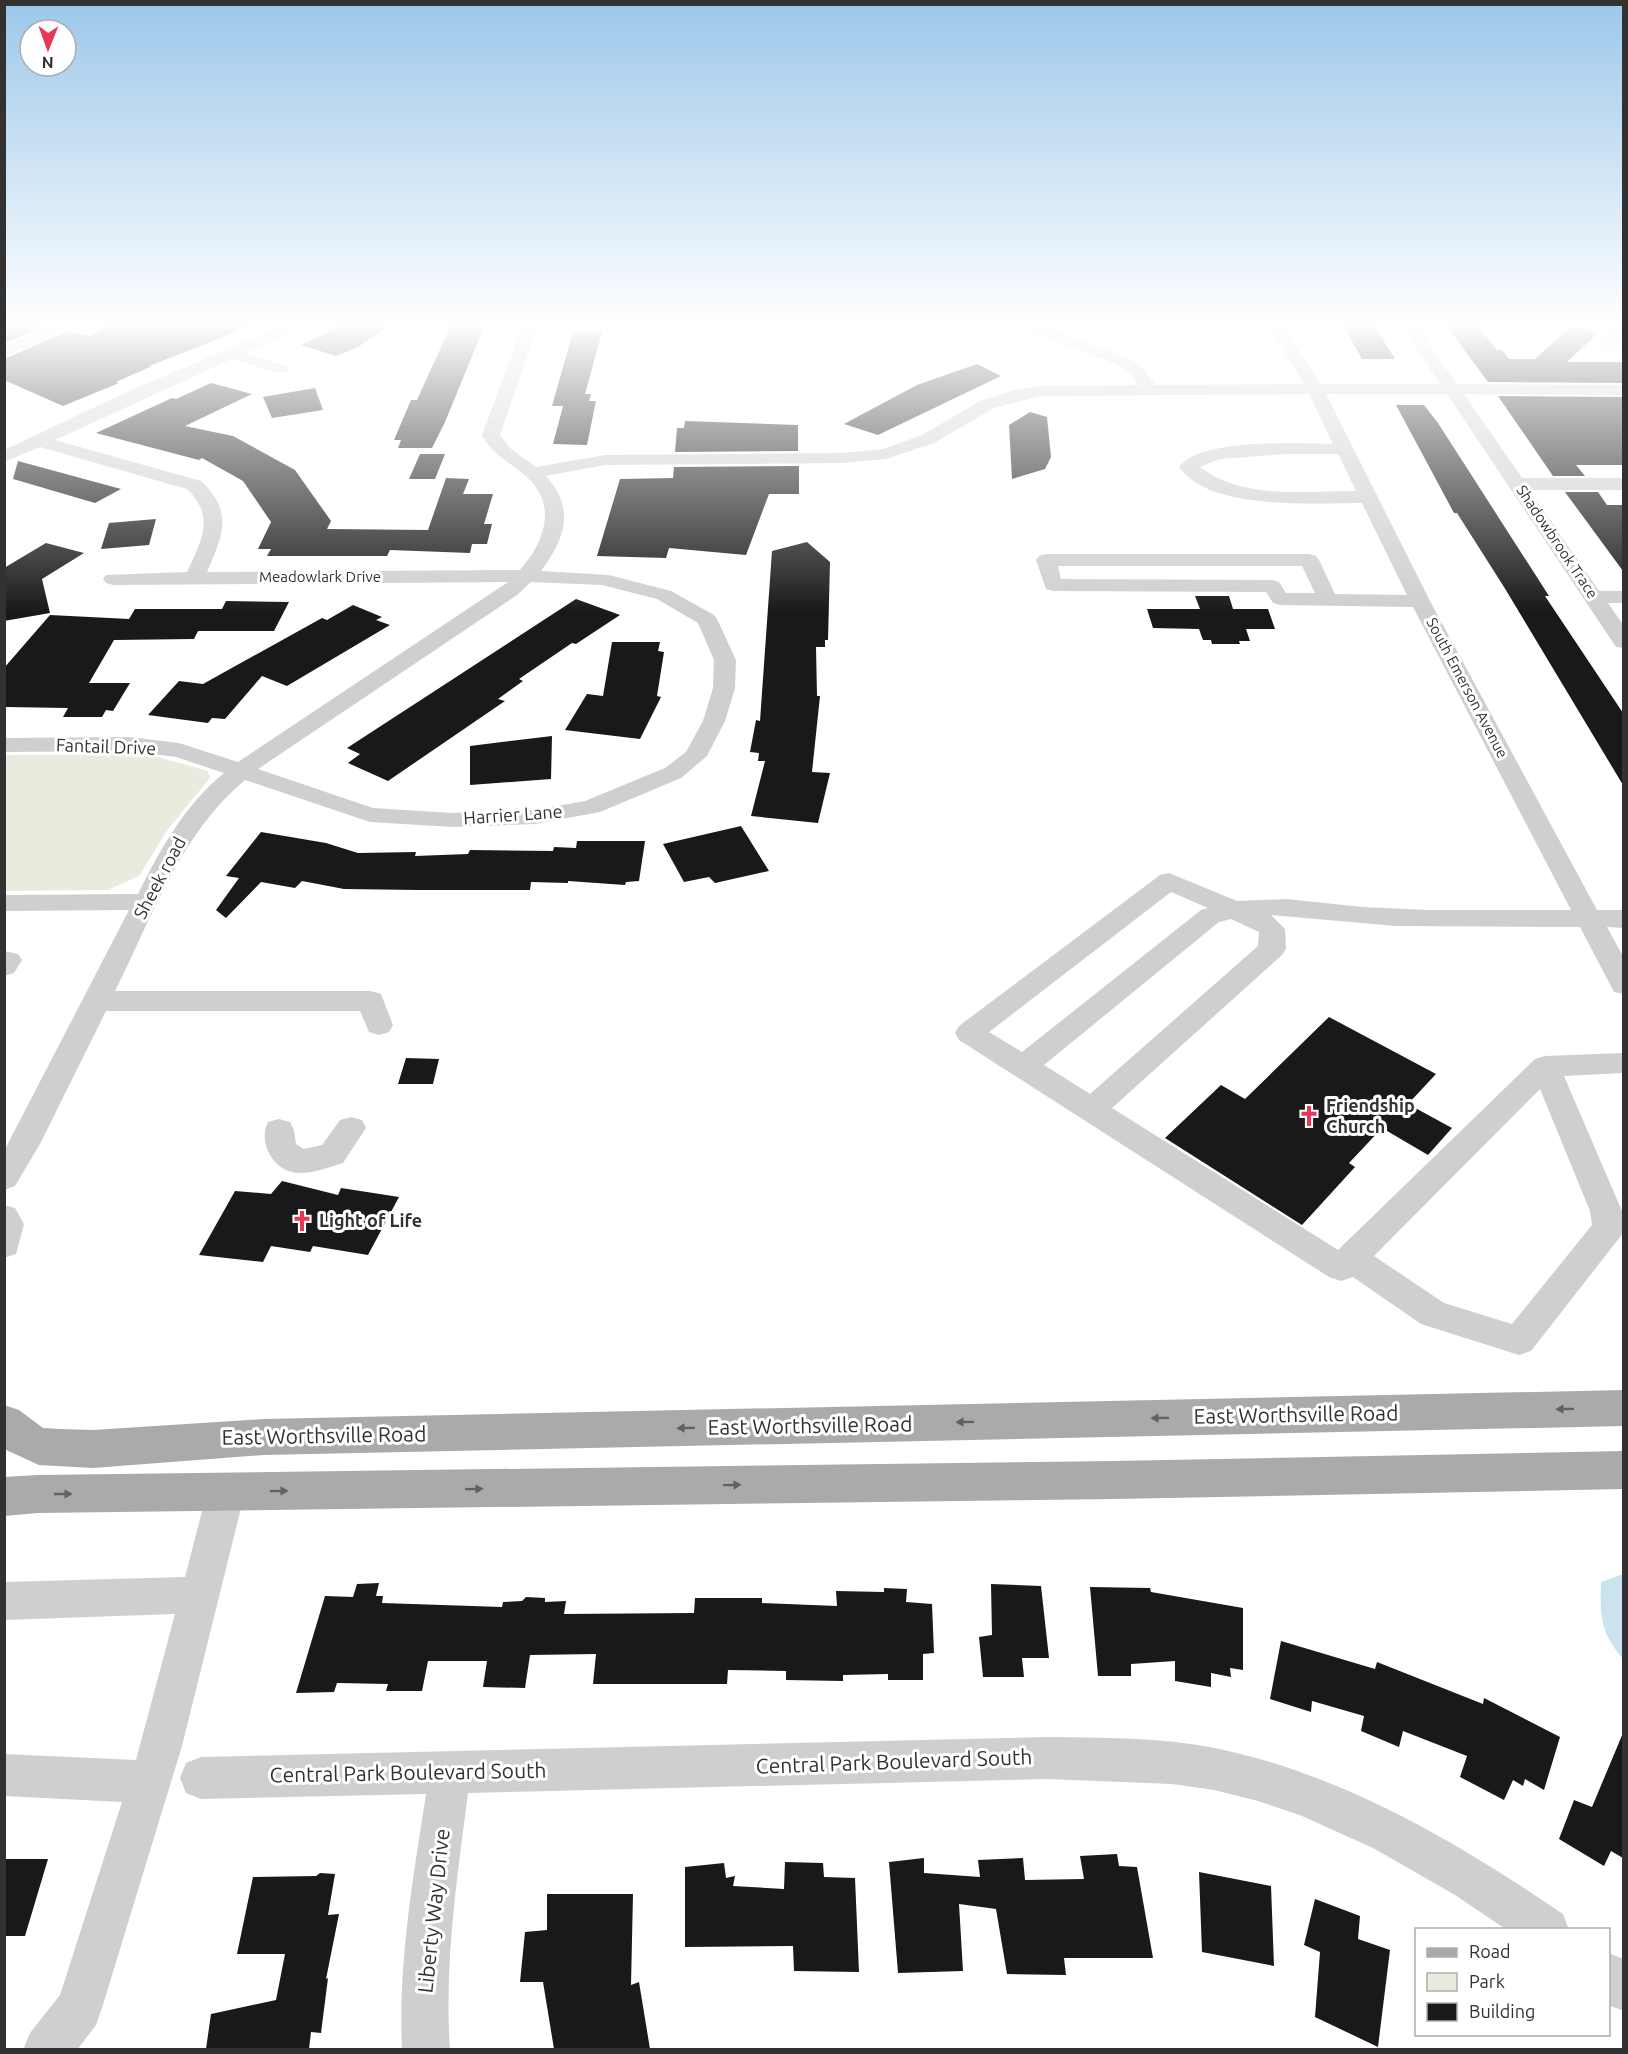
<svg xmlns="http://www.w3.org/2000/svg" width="1628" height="2054" font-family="Ubuntu,sans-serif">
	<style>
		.green { fill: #e7ecde }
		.water { fill: #cbe3ec }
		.building { fill: #191919 }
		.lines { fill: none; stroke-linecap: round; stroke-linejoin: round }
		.minor { fill: #cfcfcf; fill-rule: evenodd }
		.major { fill: #aaa; fill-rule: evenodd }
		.oneway { fill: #626262 }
		.labels { text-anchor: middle; stroke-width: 6; stroke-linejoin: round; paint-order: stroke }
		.far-street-label { font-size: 15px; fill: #323232; stroke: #fff }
		.street-label { font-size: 18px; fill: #323232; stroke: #fff }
		.poi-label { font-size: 18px; font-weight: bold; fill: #323232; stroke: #fff; text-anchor: start }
		.near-street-label { font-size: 21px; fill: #323232; stroke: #fff }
	</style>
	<rect width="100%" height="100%" fill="#fff"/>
	<path class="green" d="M1609,325H1623V348L1599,347Z
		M130,754L158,757L208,771L210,778L168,829L139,876L108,890L5,891V755Z"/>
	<path class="water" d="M1623,1574H1624L1623,1659C1600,1632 1600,1616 1601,1582Z"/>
	<path class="building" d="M4,325H33L45,327L4,343Z
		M107,325H251V326L149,366H152L116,382L119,383L63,406L4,380V359L67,331L90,336Z
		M343,325H391L358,347L336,356L301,345Z
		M451,325H481L480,327H484L445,422L432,448H398L401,440H394L411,400H417Z
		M1343,325H1374L1395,359H1362Z
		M1446,325H1477L1497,350H1502L1509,359H1535L1572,326L1598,333L1567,362H1623V383L1488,382Z
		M573,332H602L585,394H591L589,401H596L587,445L553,444L563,406H552Z
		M977,364L1001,376L878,435L844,424L917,385Z
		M211,383L252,394L185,426L233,436L295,470L331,521L327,529L428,530L446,478L469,479L463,494H493L484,524H492L487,544H472L470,553L390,550L387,556H267L271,549H258L271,522L243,481L202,458L199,460L96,433L172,398L176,399Z
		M315,388L323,410L272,418L263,397Z
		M1498,396L1623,397V465H1576L1585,476H1553Z
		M1396,405H1424L1438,423L1549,596H1545L1623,713V785L1504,587L1457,513H1454Z
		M1030,412L1047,417L1051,457L1045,469L1012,479L1009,425Z
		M685,421L798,425V451L675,452L677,428H684Z
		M420,454H445L435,479H409Z
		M18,461L121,489L95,503L13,479Z
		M799,466V494H769L746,555L669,548L666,558L597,556L620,479L673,478L674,467Z
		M1565,492H1598L1607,505H1623V571Z
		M156,519L149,545L101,549L109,523Z
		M807,542L830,562L828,640H825V647H816L817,696H820L812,772L830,773L818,823L751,816L765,761H758L759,753L750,752L756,720L760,721L772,551Z
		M46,543L84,553L42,579L50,613L4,621V568Z
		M1195,596H1229L1233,609H1268L1275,629H1246L1250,641H1239L1240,644H1212L1211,640H1203L1199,629L1153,628L1147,609H1200Z
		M576,599L620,615L576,644L572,643L519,679L523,681L498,699L505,701L388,781L348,763L360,754L347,748Z
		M226,601L289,602L274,631H198L194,639L114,640L89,683H130L113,711L106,710L102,717H63L68,708L4,707V668L50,615L129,619L135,609H222Z
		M353,605L382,617L376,620L390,625L287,686L262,676L225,719L212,718L208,723L148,715L179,681L203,684L322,618L327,620Z
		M612,642H660L658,651L664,652L657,696L661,697L640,739L565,730L587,694L603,696Z
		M552,736L551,779L470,785V746Z
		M741,826L769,871L715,883L709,877L684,882L663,844Z
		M261,832L326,843L358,853L416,852L415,856L468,854L470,850L553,851L554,847L576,848L577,841H645L639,881L626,882L625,885L568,881V883L531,882L530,890H419L344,889L302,881L295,888L261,882L226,918L216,910L239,878L226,876Z
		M1329,1017L1436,1074L1408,1104L1452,1128L1428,1155L1382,1128L1349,1163L1355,1167L1302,1225L1165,1138L1221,1085L1245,1099Z
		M406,1058L439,1059L433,1084H398Z
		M282,1181L338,1195L341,1188L399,1197L368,1255L313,1246L310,1252L271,1246L263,1262L199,1255L235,1191L271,1194Z
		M379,1583L376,1596H383L382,1603L502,1607L503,1602L522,1601L526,1597L545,1598V1602L566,1601L564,1614L694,1613L695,1598H762V1603L837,1606L836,1591L884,1592V1588L907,1589L906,1602L932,1604L934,1653L923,1654V1680H888V1674L843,1675V1681L786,1680V1671L728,1670L727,1684H593L596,1654L530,1655L525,1688L483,1687L487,1661H428L422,1691H386L388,1684L337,1683L334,1692L296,1693L325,1596L353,1597L357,1584Z
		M991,1584L1041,1586L1049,1658H1022L1024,1677H983L979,1637L992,1635Z
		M1090,1587L1150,1588L1151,1592L1243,1608V1670L1230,1668L1231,1677L1211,1673V1687L1175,1681V1661L1131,1664V1676H1098Z
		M1281,1641L1375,1669L1377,1662L1483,1704L1484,1698L1560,1737L1544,1790L1525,1779L1523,1786L1513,1780L1504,1800L1460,1777L1467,1756L1403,1731L1399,1747L1361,1731L1364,1716L1312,1701L1311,1712L1270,1699Z
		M1623,1733V1858L1611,1851L1604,1866L1559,1839L1574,1800L1592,1807Z
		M1117,1854L1119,1866L1137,1867L1153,1958H1064L1066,1975L1007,1974L996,1909L959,1904L963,1971L898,1973L889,1862L924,1858V1873L980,1877L978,1860L1023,1858L1025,1880L1084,1879L1080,1856Z
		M4,1859H48L25,1936H4Z
		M785,1862L823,1863L824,1877L855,1878L859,1972L794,1971L793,1946L685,1947V1867L724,1863L726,1878L735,1876L733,1886L784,1889Z
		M1199,1872L1271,1886L1274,1966L1202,1952Z
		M320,1873L335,1874L328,1915L339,1914L326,1979L328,1978L321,2033L311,2032L309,2049H206L211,2014L276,2000L285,1954H237L253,1877L316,1876Z
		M547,1894H633L631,1985L639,1982L650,2049H554L543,1982H520L525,1932L547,1930Z
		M1315,1899L1360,1916L1358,1939L1390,1950L1378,2047L1315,2017L1320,1952L1304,1945Z"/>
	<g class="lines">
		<path class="minor" d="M55,325H75L4,357V346Z
			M284,325H304L246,353L287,366L289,369L287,372H275L232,359L55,440L201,481C234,512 223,535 207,572L520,570C543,544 558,508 529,479C513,463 493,457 482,435L523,325H538L500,435L511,449L536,467L605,455L842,453L883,449L922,435L982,400L1014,390L1040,386L1138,385L1132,375L1120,366L1023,328L1021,325H1041L1132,360L1144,369L1155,385L1304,384L1269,325H1283L1320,384H1440L1400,325H1415L1457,384L1624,385V395L1464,394L1522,478H1624V490H1529L1599,591H1624V603H1608L1624,626V648L1616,647L1447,394H1326L1430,601L1597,910H1624V928L1607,927L1624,958V994L1614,992L1580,927L1396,926L1271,915L1285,929L1286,949L1282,955L1112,1108L1338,1250L1535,1059L1545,1056L1624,1053V1073L1564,1076L1622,1211L1624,1231L1620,1237L1531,1351L1519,1355L1421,1324L1353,1277L1341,1281L1329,1277L959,1040L955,1033L959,1026L1160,875L1169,873L1237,901L1286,899L1363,907L1428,910H1571L1413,607L1280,605L1273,603L1266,592L1053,591L1046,589L1036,560L1039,556L1046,554H1309L1316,556L1319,560L1335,594L1407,595L1362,503C1314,503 1209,511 1179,467C1199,438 1300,443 1333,444L1309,394L1040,396L994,408L934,443L886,459L842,463L605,465L546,476C576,509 565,538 541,571L609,575L671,591L714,615L717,619L736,660L735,688L725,721L707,756L681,778L600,812L535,824L452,827L370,822L245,780C180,834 152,918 115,991H371L381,994L393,1025L389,1032L379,1035L369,1032L360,1011H106L40,1144L15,1186L4,1190V1151L129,910L4,911V895L138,894C161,848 184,806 224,773L176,757L129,751L4,752V738L129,737L179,743L238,762L508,582L113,585L106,583L103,579L106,575L187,572C201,542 216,516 187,489L40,447L4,462V450L129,391ZM1286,454H1338L1356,491C1306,491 1242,500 1200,467L1220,459ZM1058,566H1302L1315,593H1286L1279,582L1272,580L1061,579ZM531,582L602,585L657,599L698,623L714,660L713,688L703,721L686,752L665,768L585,801L535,810L452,813L373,808L258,769L517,595ZM1171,892L1208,908L1201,910L1022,1052L989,1032ZM1231,919L1259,932L1258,946L1090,1094L1044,1065L1219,922ZM1540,1089L1590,1211L1592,1225L1512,1324L1444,1303L1374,1256Z
			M4,951L18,954L22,960L14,973L4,976Z
			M351,1117L362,1120L366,1128L343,1163C330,1167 314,1173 300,1173C275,1174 257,1143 268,1122L279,1119L290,1122L294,1130L296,1144L304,1149L322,1145L340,1120Z
			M4,1205L15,1208L24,1224L16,1254L4,1258Z
			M226,1475L239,1480L245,1492L182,1746L102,2008L96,2025L77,2050H23L30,2033L60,1995L122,1802L4,1796V1754L136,1760L175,1614L4,1620V1582L185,1577L207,1492L213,1480Z
			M1046,1737C1102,1738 1160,1737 1215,1748C1342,1774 1457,1842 1563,1914L1569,1930H1507L1455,1895L1373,1848L1302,1816L1258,1801L1214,1790L1172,1784L1046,1779L468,1793C457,1879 444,1963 450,2050H402C398,1963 413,1879 426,1794L201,1799L186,1793L180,1778L186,1763L201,1757Z
			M1608,1953L1624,1959V2011L1608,2005Z"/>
		<path class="major" d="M1624,1390V1426L264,1455L93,1468L39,1465L4,1449V1405L19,1410L43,1428L60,1429L93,1430L264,1419Z
			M1624,1451V1489L1114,1499L38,1513L4,1516V1477L38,1475L1114,1461Z"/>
	</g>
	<defs><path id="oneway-solid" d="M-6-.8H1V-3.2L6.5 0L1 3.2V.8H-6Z" transform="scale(1.5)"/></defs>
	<g class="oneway">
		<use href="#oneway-solid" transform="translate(1565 1409) rotate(179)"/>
		<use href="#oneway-solid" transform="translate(1160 1418) rotate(179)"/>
		<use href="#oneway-solid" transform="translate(965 1422) rotate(179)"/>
		<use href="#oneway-solid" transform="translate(686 1428) rotate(179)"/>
		<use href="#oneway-solid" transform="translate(732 1485) rotate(-1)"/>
		<use href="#oneway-solid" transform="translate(474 1489) rotate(-1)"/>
		<use href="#oneway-solid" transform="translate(279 1491) rotate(-1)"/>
		<use href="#oneway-solid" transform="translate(63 1494)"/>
	</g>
	<linearGradient id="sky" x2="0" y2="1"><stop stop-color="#9cc7ea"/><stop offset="0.53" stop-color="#fff"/><stop offset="1" stop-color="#fff" stop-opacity="0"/></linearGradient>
	<rect width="1628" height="612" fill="url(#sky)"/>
	<defs>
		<symbol id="church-bare" viewBox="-9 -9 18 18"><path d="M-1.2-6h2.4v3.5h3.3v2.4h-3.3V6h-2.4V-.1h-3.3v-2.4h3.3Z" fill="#e63759" stroke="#fff" stroke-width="2.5" paint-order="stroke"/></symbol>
	</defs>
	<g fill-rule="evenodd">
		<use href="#church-bare" x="1294" y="1101" width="30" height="30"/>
		<use href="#church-bare" x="287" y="1206" width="30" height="30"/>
	</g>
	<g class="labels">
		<g class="far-street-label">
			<text transform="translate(1557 542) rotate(56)" y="5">Shadowbrook Trace</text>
			<text x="320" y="582">Meadowlark Drive</text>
			<text transform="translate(1467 688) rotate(62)" y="5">South Emerson Avenue</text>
		</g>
		<g class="street-label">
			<text transform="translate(106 747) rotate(2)" y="6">Fantail Drive</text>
			<text transform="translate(513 815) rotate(-4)" y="6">Harrier Lane</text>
			<text transform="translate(160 878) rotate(-62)" y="6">Sheek road</text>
		</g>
		<g class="poi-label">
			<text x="1326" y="1112">Friendship<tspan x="1326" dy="21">Church</tspan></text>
			<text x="319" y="1227">Light of Life</text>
		</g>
		<g class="near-street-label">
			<text transform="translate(1296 1415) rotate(-1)" y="7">East Worthsville Road</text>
			<text transform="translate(810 1426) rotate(-1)" y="7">East Worthsville Road</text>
			<text transform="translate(324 1436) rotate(-1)" y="7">East Worthsville Road</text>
			<text transform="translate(894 1762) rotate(-2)" y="7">Central Park Boulevard South</text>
			<text transform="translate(408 1773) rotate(-1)" y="7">Central Park Boulevard South</text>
			<text transform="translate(434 1911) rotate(-84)" y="7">Liberty Way Drive</text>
		</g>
	</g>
	<rect width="1628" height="2054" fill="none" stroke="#323232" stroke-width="12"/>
	<rect x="1415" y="1928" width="195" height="108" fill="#ffffff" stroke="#adadad" stroke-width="1.5"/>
	<rect x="1427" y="1948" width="30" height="9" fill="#aaaaaa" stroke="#adadad" stroke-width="1.5"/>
	<text x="1469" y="1958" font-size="18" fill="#323232">Road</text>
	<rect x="1427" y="1973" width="30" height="18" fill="#e7ecde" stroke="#adadad" stroke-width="1.5"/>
	<text x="1469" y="1988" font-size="18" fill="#323232">Park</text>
	<rect x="1427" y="2003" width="30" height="18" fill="#191919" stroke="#adadad" stroke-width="1.5"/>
	<text x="1469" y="2018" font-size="18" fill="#323232">Building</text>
	<g transform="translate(48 48) rotate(181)"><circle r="28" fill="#ffffff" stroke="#adadad" stroke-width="1.5"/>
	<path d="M0-4.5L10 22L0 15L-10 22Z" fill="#e63759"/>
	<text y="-9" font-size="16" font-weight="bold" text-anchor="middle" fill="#323232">N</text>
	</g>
</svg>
